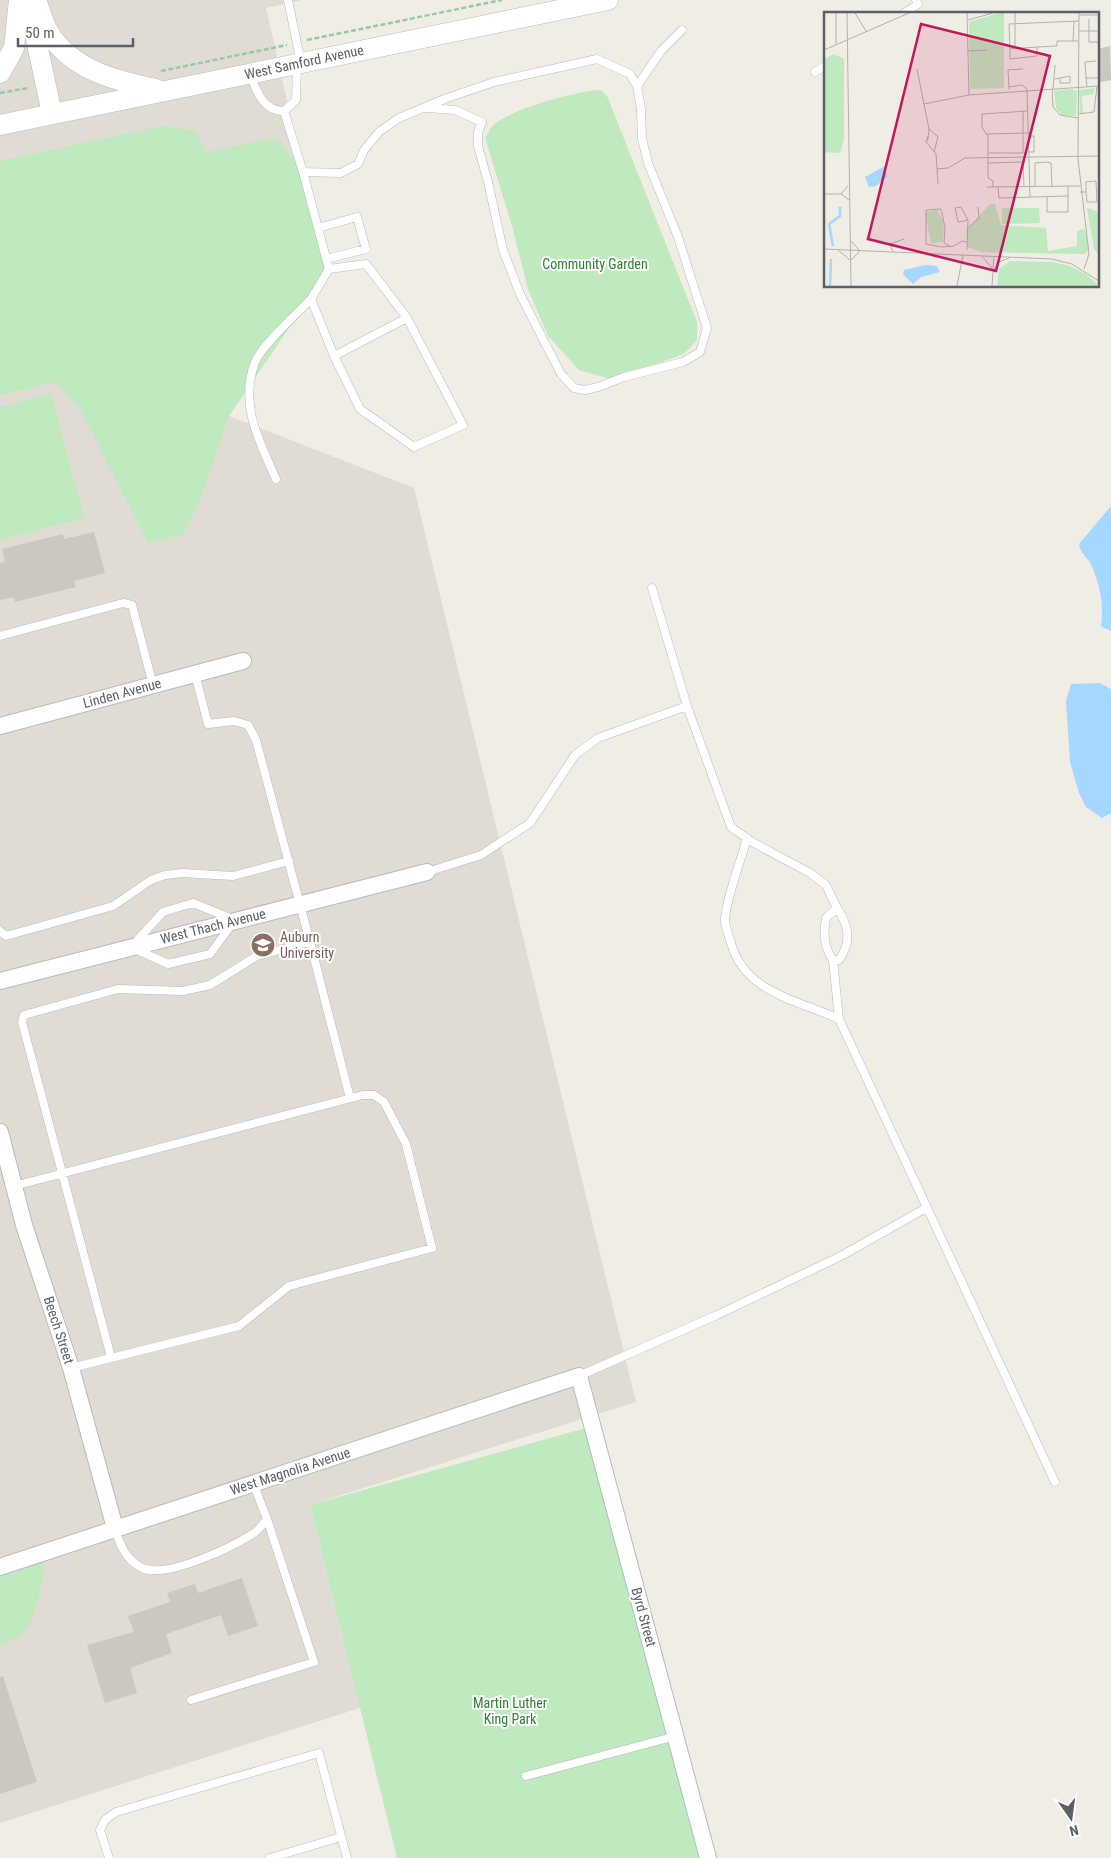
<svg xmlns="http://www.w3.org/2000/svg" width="1111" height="1858" font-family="'Roboto Condensed',sans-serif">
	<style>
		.education { fill: #e0dcd3 }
		.green { fill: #bfe9bf }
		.water { fill: #a5d7ff }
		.building { fill: #cbc8c1 }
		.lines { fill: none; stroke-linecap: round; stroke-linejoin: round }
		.service-casing { stroke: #b7babf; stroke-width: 9 }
		.minor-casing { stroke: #b7babf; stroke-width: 18 }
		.tertiary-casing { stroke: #b7babf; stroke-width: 21 }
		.path { stroke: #97caa6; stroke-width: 2.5; stroke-dasharray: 5 2.5; stroke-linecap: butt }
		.service { stroke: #fff; stroke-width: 8 }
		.minor { stroke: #fff; stroke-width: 16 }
		.tertiary { stroke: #fff; stroke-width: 20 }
		.labels { text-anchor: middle; stroke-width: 4; stroke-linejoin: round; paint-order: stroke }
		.street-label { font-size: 14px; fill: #5c6066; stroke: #fff }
		.park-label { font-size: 14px; fill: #2f8233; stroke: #fff }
		.education-label { font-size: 14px; fill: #785e54; stroke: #fff; text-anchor: start }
		.inset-river { fill: none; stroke: #a5d7ff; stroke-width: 2.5 }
		.inset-road { fill: none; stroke: #b1b1ae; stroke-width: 1 }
		.view { fill: #c2185b; fill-opacity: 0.15; stroke: #c2185b; stroke-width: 2.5 }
		.inset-edge { fill: none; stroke: #5c6066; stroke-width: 2.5 }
	</style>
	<rect width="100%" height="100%" fill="#f0ede4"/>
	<path class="education" d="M0,0H302L266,8L303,172L329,269L229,416L414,488L636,1402L310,1505L360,1708L0,1823Z"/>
	<path class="green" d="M601,90L607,96L697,322V340L684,354L613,380L579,370L548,336L528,289L512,226L485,138C488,134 490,128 493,125C511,109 576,91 601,90Z
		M162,126L195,131L206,152L276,138L303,172L329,269L229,416L207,482L184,534L148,543L81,411L56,382L0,395V161Z
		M51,393L84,518L0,540V407Z
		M586,1428L699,1858H397L310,1505Z
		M44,1562C43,1581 37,1616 24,1631C19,1637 7,1641 0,1645V1576Z"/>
	<path class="water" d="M1111,506V631L1101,626C1104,604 1100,585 1091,564C1087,557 1080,553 1079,544Z
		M1100,683L1111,689V813L1102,818L1086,807L1079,793L1070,762L1066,701L1071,684Z"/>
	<path class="building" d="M1110,46L1111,80L1097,83V49Z
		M94,532L105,573L74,581L76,587L15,602L14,597L0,600V563L5,562L2,549L63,534L64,539Z
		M242,1578L258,1626L228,1636L221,1615L166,1634L172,1653L130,1668L137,1693L105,1703L87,1645L134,1632L128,1616L170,1602L167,1593L195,1584L198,1593Z
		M3,1676L37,1782L0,1794V1677Z"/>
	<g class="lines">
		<defs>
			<path id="service" d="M288,0L301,63
				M903,14L918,4L916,0
				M815,72L825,66
				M251,75C256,92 264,111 284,111L296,100L297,66
				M637,86L661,51L682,30
				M284,111L303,172L329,269L311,299L334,356L407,318L463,425L414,447L360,409L334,356
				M303,172L341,173L358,164L364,150L380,131L399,118L447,98L494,82L597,59L630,74L637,86L641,109L642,139L648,163L678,237L707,328L700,352L683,362L624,377L598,387L585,390L574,388L561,374L545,343L520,294L503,250L488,182L478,146V132L482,122L455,110L427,108
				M318,228L357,217L366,249L326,259
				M329,269L366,264L407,318
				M276,479C259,441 239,404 255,362C262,345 297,314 311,299
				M652,588L687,706L731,827L754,843L810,873L826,885L837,908
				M0,636L123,603L132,605L153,685
				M747,838C741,861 726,898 725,920C725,927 729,936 731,943C745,993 797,1000 839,1019
				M427,872L481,855L530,823L575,755L598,738L687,706
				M193,903L235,920L210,954L168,964L131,947L163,912Z
				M0,931L6,936L113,906L151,880L165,875L182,873L233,876L289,861
				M310,942L350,1098
				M833,960H839C852,942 849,925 837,908L826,918C823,933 824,948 833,960L839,1019L1055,1482
				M14,1186L363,1095H374L384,1102L406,1144L432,1248L289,1286L239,1326L71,1368
				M111,1357L22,1022L24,1015L118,989L183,991L210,985L257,956L310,942L256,740L248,725L234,721L208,724L195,674
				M579,1376L717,1315L841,1256L926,1208
				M115,1528C119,1544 126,1560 142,1568C167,1579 232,1547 254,1533C259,1530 263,1524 267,1519
				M191,1700L314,1662L267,1519L253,1483
				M526,1776L676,1736
				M109,1858L100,1830L105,1820L116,1812L319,1753L347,1858
				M270,1858L341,1837"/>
			<path id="minor" d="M0,726L243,661
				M0,981L427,872
				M0,1132L24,1225L71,1368L115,1528
				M0,1567L579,1376L708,1858"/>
			<path id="tertiary" d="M36,0C40,10 43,23 49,33C72,70 116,81 156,89
				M30,11L52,114
				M0,73L14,48L19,0
				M0,125L608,0"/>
		</defs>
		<use href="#service" class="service-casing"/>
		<use href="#minor" class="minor-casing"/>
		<use href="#tertiary" class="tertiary-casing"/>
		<path class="path" d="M307,40L502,0
			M161,71L287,45
			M0,93L28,88"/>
		<use href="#service" class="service"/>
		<use href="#minor" class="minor"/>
		<use href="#tertiary" class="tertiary"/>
	</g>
	<defs>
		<symbol id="university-disc" viewBox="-11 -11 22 22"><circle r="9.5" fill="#8d6e63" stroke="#fff"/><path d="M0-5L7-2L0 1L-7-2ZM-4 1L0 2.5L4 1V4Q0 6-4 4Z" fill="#fff"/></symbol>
	</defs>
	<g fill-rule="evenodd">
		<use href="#university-disc" x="249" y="931" width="28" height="28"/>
	</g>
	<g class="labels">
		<g class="street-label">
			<text transform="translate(304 62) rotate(-12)" y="5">West Samford Avenue</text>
			<text transform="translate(122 693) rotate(-15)" y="5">Linden Avenue</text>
			<text transform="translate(213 926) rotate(-14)" y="5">West Thach Avenue</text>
			<text transform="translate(59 1330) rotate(72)" y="5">Beech Street</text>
			<text transform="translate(290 1471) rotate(-18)" y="5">West Magnolia Avenue</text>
			<text transform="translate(644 1617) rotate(75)" y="5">Byrd Street</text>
		</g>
		<g class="park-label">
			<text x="595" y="269">Community Garden</text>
			<text x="510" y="1708">Martin Luther<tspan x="510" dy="16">King Park</tspan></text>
		</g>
		<g class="education-label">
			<text x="280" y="942">Auburn<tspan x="280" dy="16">University</tspan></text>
		</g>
	</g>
	<g transform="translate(824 12)">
		<rect width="275" height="275" fill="#f0ede4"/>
		<path d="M175,1H180V76L146,77L145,10ZM10,42L20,47V127L16,141L0,140V47ZM271,76L269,82L258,84L259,101H256L255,78ZM246,77L253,79L252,104L238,103L232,96L230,79ZM166,192H171L177,213L222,216L224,239L253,234V220L258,217L261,218L265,237L261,242H255L157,240L144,235L142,218ZM178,196H215L216,211L178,212ZM263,196L275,200V244L270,237ZM112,197L120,210L119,230L107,231L101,201ZM185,249L228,250L246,254L262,262L275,274H173L175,257Z" fill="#bfe9bf"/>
		<path d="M61,154L63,165L52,174L45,175L41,165ZM102,253L113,254L116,260L97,265L89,272L79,262L80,258Z" fill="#a5d7ff"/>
		<path class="inset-river" d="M9,234L5,212L16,204V195M6,274L7,247"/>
		<path class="inset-road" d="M12,1V32M23,1L27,274M31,1L42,19M143,1L145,83M191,1V36M255,1L254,147L265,242L260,257M275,1V19M256,3H275M265,7V30H275M144,8L169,1M255,19H275M249,29L250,10M213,35L233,34V29H254M186,37L213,35V44L186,47V37L185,12L255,9M0,38L85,1M144,39L163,38M93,57L105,117L104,127L102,130L104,124M262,66L261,50L272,49M231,67L246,64V71H236V67M185,75L198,73L203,77L206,185M263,75L262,66H275M185,77L184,58L199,57M228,77L229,95L236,103L254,106M229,77L231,53M100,92L145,83L275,74M204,99L158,102V115L162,122L205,121M254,102L270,100L273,74M105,117L114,125L110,140M164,122V141M205,124H210V140H205M102,130L112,142L114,172M164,151L199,150L200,175M113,157L124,156L141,146L275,144M24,174L17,182L25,188M163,175L256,174M169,175V169L164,166V141H199V99M174,175L175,186L244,184M211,175V151L222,150L227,151L228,174M256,180H262V170L272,169L273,190H263L262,180M0,182H17M223,185V200H244V174M145,215L155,206L154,195M27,229L36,239L27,248M126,234L120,231L121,215L117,197L102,198V232L118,235L130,234L138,229L142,230M0,237L228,247L248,252L275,269M14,238L26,248M143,238L144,208L134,210L131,196L137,195L144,208M69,240L66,232L80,227M158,244L168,256M170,258L175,250L185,246M133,274L139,243M168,274L170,244"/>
		<path class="view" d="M97,12L226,44L172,259L44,227Z"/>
		<rect width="275" height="275" class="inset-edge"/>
	</g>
	<g transform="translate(1071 1818) rotate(166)" stroke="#ffffff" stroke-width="4" paint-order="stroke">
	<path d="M0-4L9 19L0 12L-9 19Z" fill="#5c6066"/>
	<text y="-8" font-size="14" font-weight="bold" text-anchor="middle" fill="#5c6066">N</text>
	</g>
	<path d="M18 38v8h115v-8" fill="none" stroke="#5c6066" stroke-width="2.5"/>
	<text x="25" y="38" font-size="15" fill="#5c6066" stroke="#ffffff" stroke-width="4" paint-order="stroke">50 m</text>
</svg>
